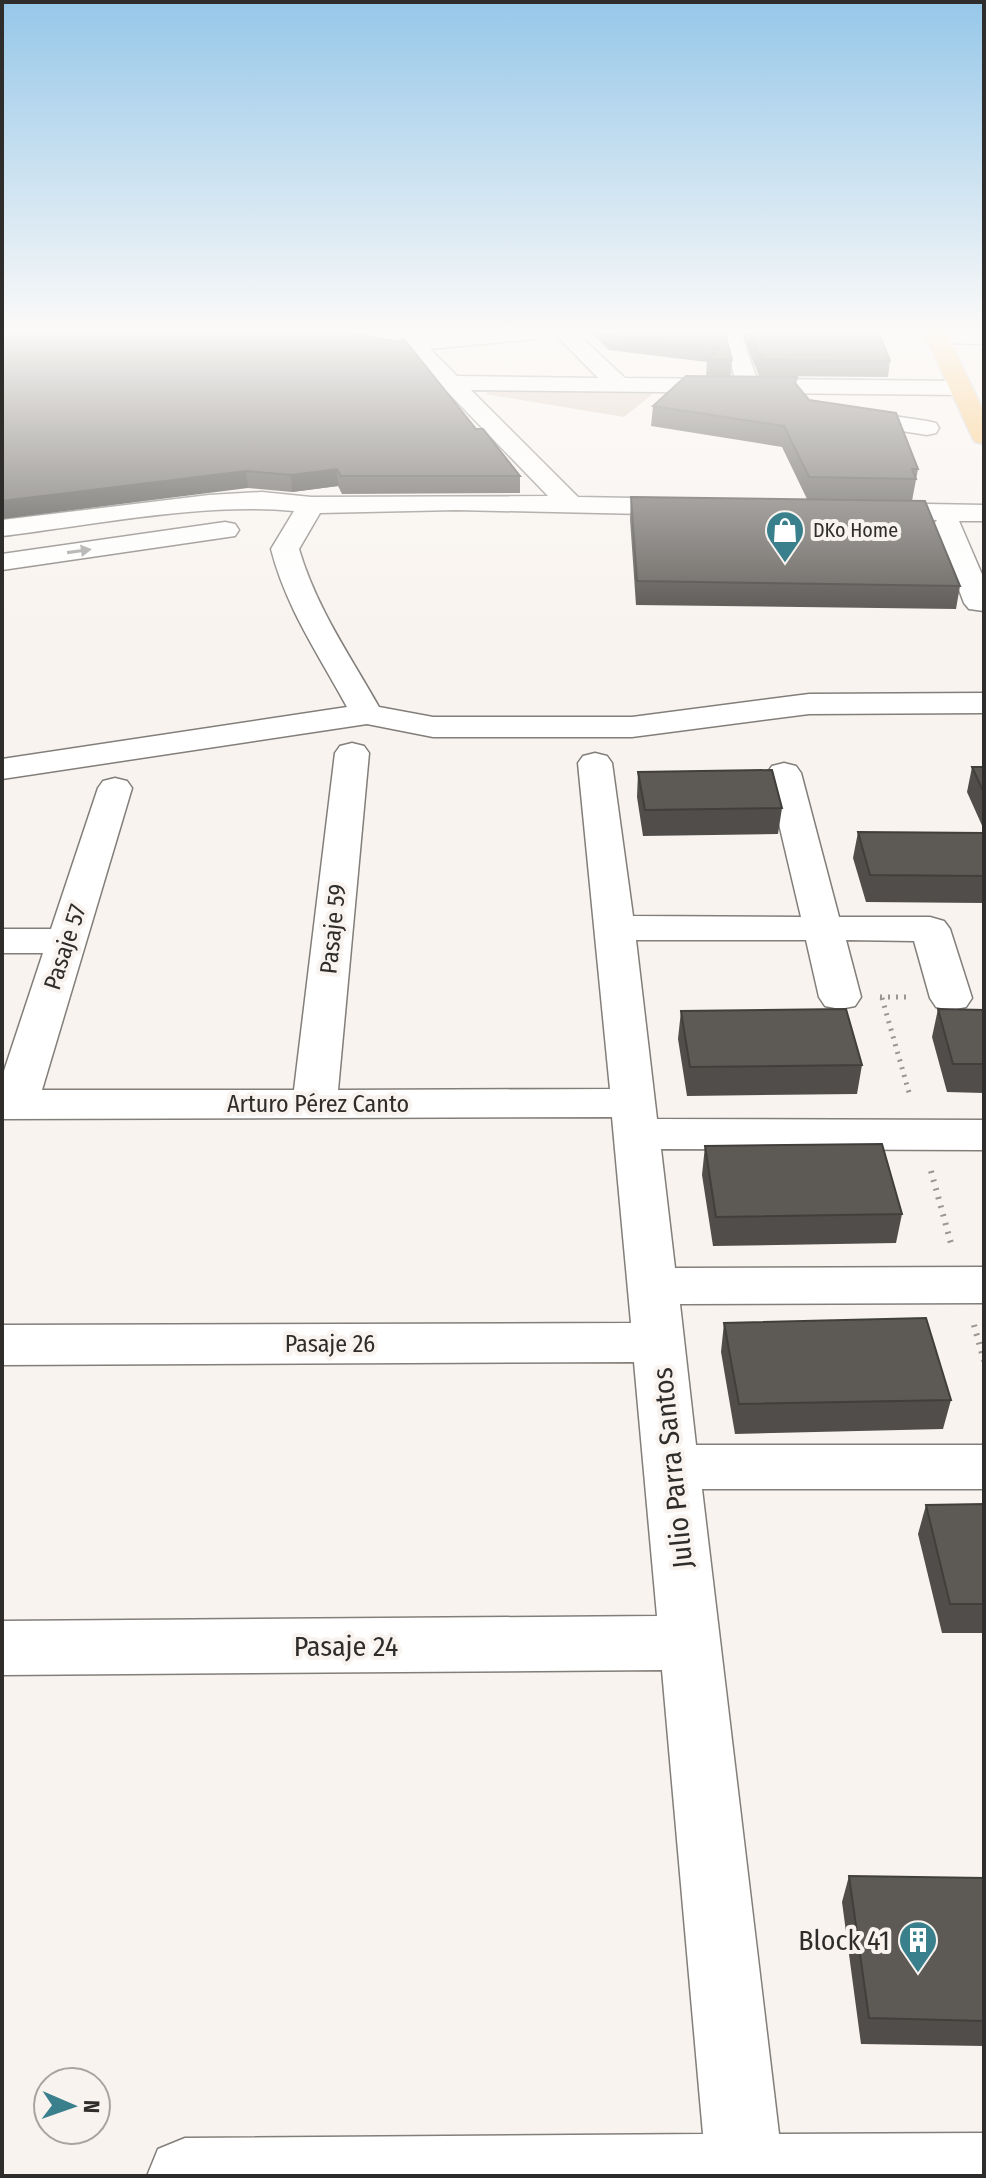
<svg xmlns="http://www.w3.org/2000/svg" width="986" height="2178" font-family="'Fira Sans Condensed',sans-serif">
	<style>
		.green { fill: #d9c9ba }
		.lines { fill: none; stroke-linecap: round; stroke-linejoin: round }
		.minor-casing { stroke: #827e7a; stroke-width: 3 }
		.major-casing { stroke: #d1d1d0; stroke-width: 3 }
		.path-far1 { stroke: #999693; stroke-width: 5; stroke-dasharray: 2 6; stroke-linecap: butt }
		.path { stroke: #999693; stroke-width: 6; stroke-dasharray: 2 7; stroke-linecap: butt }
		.minor { fill: #fff; fill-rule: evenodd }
		.major { fill: #f8be66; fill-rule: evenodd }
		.wall { fill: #504d4a }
		.shaded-wall { fill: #413f3c }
		.building { fill: #5d5a56; stroke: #413f3c; stroke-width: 2 }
		.oneway { fill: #a1a0a0 }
		.labels { text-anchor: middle; stroke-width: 8; stroke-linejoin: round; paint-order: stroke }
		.far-poi-label { font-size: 20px; fill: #2f2d2b; stroke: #f8f3ef; text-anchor: start }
		.street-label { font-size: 24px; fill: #2f2d2b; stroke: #f8f3ef }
		.near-street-label { font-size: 28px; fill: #2f2d2b; stroke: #f8f3ef }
		.near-poi-label { font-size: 28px; fill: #2f2d2b; stroke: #f8f3ef; text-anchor: end }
	</style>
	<rect width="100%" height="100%" fill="#f8f3ef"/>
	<path class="green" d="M493,389H659L624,417L485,394Z"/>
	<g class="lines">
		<defs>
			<path id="minor" d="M296,333H352L380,337L378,333H414L418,337L463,333H544L534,339L430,349L457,376L598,378L554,333H577L625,378L735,379L725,341L718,333H741L757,379L961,381L969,383L972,388L969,393L961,395L471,390L578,497L690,499L699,501L703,507L699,513L690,515L456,510L320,513L299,549C316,607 349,654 379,707L433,717H632L809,694L984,693V713L809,714L632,737H433L367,724L2,779V759L347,707C319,655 286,608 271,549L294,511C204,502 93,525 2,536V520L209,495L262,492L311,497L548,496L408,351L395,353L306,339Z
				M929,333H984V344L937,343L929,342L926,337Z
				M840,408L927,421L936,423L939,428L936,433L927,435L832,420L828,415L832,410Z
				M870,503L984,505V521H959L984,579V611L969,609L964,603L934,524L937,520L861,517L857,511L861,505Z
				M225,522L235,524L239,530L235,536L2,570V554Z
				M352,743L364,746L369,753L338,1090L610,1089L578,763L583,756L595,753L607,756L612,763L633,916L801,917L767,773L772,766L784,763L796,766L801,773L839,917H930L944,921L950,929L972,998L966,1007L951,1010L936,1007L930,998L914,941L846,940L861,997L855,1006L840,1009L825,1006L819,997L806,940H636L657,1119L984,1120V1150L661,1149L675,1268L984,1267V1303L680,1304L696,1445H984V1489H702L779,2134L984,2133V2176H147L158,2149L185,2138L703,2134L662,1670L2,1675V1621L657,1616L634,1362L2,1365V1325L631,1323L612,1117L2,1119V1077L43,953H2V929H51L98,788L103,781L115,778L127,781L132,788L42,1090H294L335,753L340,746Z"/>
			<path id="major" d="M924,333H946L984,412V444L975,442L972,437Z"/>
		</defs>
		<use href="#minor" class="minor-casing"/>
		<use href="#major" class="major-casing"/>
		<path class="path-far1" d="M880,997H906
			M882,998L910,1096"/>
		<path class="path" d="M931,1171L952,1247
			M974,1325L984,1361"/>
		<use href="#minor" class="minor"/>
		<use href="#major" class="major"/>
	</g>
	<path class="wall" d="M2,333L476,429L520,476V493L342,494L338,486L292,492L248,488Z
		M591,333H725L732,360L731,376L796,385L809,400L918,469L912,501L807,499L782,447L651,426L653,406L706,376L707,362L609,350Z
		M742,333H879L890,361L888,377L759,376Z
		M631,497L960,586L956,609L636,605L630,519Z
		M972,767H984V830L967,792Z
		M638,772L782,808L778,834L643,836L637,797Z
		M858,832L984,833V903L866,902L853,858Z
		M938,1009L984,1010V1093L947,1092L932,1037Z
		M681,1011L862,1065L857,1094L687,1096L678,1039Z
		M705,1146L902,1214L896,1243L713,1246L702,1175Z
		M724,1323L951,1400L943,1429L735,1434L721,1352Z
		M984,1504V1633H942L918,1534L926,1505Z
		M849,1876L984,1878V2046L861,2044L842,1902Z"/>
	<path class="shaded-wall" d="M337,469L338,486L292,492L291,475Z
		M246,471L248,488L2,519V501Z"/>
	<path class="building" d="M2,333H346L394,341L404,339L476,429H483L520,476H341L337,469L291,475L246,471L2,501Z
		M608,333H725L732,360H707L720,348L610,335Z
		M750,333H879L890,361L761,360Z
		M686,376L797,377L795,383L809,400L896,413L918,469H912L916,479L809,477L784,426L653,406Z
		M631,497L925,501L960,586L637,581Z
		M972,767H984V793Z
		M772,770L782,808L645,810L638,772Z
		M858,832L984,833V876L870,875Z
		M846,1009L862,1065L690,1067L681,1011Z
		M938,1009L984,1010V1064H953Z
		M882,1144L902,1214L716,1217L705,1146Z
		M926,1318L951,1400L739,1404L724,1323Z
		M984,1504V1604H950L926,1505Z
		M849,1876L984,1878V2021L869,2018Z"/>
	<defs><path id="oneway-solid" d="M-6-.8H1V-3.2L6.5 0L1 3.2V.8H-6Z" transform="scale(2)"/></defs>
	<use class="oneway" href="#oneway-solid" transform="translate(79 551) rotate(-8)"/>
	<linearGradient id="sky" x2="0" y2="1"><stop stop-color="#96c7e9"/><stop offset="0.52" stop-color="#fcfaf8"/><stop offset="1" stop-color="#fcfaf8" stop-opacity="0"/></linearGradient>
	<rect width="986" height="638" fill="url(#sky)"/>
	<defs>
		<symbol id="shop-pin" viewBox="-11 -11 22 30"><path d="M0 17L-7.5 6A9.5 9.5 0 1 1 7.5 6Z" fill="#3a808c" stroke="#f8f3ef"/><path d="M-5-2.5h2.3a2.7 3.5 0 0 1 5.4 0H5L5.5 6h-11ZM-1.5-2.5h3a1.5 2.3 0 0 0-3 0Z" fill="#fff"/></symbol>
		<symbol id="building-pin" viewBox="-11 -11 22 30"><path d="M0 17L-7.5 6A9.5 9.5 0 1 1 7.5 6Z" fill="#3a808c" stroke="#f8f3ef"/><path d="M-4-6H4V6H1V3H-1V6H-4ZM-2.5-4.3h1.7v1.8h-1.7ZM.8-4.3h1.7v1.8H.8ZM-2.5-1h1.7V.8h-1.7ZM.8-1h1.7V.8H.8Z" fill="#fff"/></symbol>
	</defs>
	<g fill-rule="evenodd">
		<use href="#shop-pin" x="763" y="508" width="44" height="60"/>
		<use href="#building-pin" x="896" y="1918" width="44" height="60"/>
	</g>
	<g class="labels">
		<g class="far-poi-label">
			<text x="813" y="537">DKo Home</text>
		</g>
		<g class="street-label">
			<text transform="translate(333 929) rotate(-84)" y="8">Pasaje 59</text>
			<text transform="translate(65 947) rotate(-72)" y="8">Pasaje 57</text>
			<text x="318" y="1112">Arturo Pérez Canto</text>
			<text x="330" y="1352">Pasaje 26</text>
		</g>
		<g class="near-street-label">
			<text transform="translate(672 1468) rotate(-96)" y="10">Julio Parra Santos</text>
			<text x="346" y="1656">Pasaje 24</text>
		</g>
		<g class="near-poi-label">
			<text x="890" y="1950">Block 41</text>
		</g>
	</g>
	<rect width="986" height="2178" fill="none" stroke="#2f2d2b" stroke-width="8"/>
	<g transform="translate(72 2106) rotate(92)"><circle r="38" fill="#f8f3ef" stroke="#a8a4a1" stroke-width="2"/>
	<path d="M0-6L14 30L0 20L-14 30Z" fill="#3a808c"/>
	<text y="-12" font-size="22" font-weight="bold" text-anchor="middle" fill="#2f2d2b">N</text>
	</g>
</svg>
